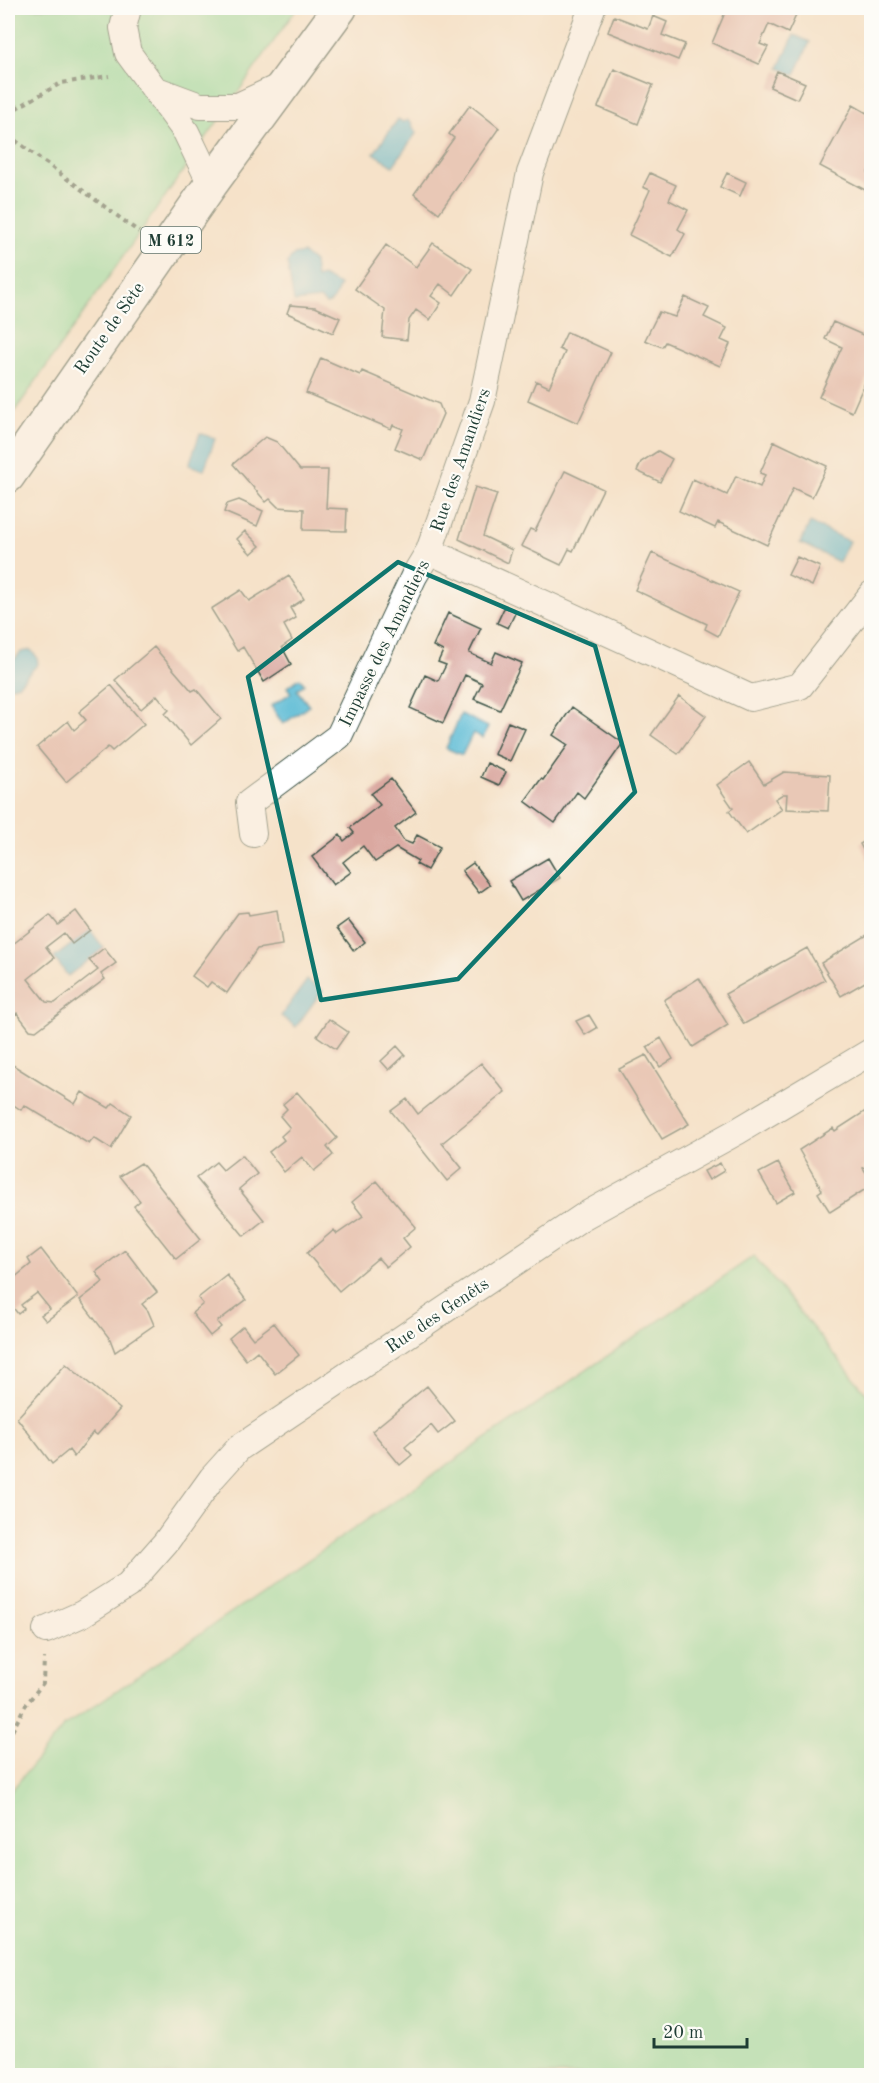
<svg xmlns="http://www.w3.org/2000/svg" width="879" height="2083" font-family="'Old Standard TT',serif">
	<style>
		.green { fill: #8be1a4; stroke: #558f6c; stroke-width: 1.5 }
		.water { fill: #54b8d3; stroke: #3a7a84; stroke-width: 1.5 }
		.building { fill: #daa8a0 }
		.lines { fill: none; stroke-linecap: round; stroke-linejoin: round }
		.minor-casing { stroke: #3f564a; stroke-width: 28 }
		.primary-casing { stroke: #3f564a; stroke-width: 36 }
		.path { stroke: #3f564a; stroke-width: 4; stroke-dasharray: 4.5 4.5; stroke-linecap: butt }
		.minor { stroke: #fff; stroke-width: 26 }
		.primary { stroke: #fff; stroke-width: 33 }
		.marked { fill: none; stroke: #0f766e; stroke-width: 4.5; stroke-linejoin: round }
		.labels { text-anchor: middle; stroke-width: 4.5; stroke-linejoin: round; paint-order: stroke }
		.shield { fill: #fdfcf7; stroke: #62766e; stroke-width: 1.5 }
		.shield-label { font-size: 16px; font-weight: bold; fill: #1f3d34 }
		.street-label { font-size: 18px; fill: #1f3d34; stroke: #fdfcf7 }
	</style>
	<rect width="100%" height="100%" fill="#fdfcf7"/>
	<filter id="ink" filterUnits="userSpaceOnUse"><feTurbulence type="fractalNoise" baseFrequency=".0167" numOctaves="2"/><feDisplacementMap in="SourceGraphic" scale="12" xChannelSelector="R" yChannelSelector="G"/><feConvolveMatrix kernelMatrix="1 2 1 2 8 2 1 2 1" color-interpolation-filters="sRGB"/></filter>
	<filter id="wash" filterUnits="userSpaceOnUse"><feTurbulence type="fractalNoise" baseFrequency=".008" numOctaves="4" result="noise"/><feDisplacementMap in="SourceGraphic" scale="24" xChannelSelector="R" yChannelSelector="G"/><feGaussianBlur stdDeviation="1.35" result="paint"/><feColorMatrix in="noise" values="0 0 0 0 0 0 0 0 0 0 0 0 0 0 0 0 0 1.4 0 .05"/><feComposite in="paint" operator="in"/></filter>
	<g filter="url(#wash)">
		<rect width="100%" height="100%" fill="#f5e2c9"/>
		<path class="green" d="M8,8H297L8,421Z
			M754,1256L871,1399V2075H8V1795L63,1727Z"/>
		<path class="water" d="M794,35L810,42L795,75L779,68Z
			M398,119L403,122L408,120L412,123L413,128L417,132L393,166L374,153Z
			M303,253L314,262L316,278L322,276L340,285C337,292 335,303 326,304L320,299L294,302L287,263L294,255Z
			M200,433L215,439L204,470L189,465Z
			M810,523L849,541L839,562L800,543Z
			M31,650L37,657L38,664L19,684L10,687L8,685V666L21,652Z
			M300,678L304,684L297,690L309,706L283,724L271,706L291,693L287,687Z
			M461,714L488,727L483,738L473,733L462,755L446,748Z
			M90,930L104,948L68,976L54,958Z
			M307,980L322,991L296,1027L281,1016Z"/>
		<g id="blocks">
			<path class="building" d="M727,8H791L798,11L788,33L769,24L760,44L768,47L759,64L712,43Z
				M614,16L648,29L653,16L667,22L662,35L685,44L678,60L608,32Z
				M614,69L653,85L638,124L598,107Z
				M777,71L805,83L797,99L770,87Z
				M470,105L499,128L439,213L414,194L454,138L449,134Z
				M853,105L872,116V166L868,172L872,174V178L865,190L820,166Z
				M650,173L676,185L669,200L688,210L678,229L685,234L672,257L629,235L650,190L643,187Z
				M727,173L746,182L740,196L720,187Z
				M433,243L472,269L454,295L440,284L431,296L441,303L430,320L416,310L409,320L407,340L382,337L385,310L355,289L386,245L416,267Z
				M685,297L709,308L704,317L727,328L721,340L730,344L720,366L665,342L662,347L645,340L659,312L675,317Z
				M290,305L315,307L340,318L333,333L287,313Z
				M833,322L872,339V378L871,380L867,378L852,412L819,397L842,347L825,339Z
				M567,332L611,352L578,423L528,400L536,381L549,387L565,352L559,349Z
				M321,358L360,375L362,371L439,404L443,414L423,460L395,448L403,429L393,425L391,429L306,393Z
				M265,437L277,442L300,470H328L326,508L347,509L346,531L303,530L304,509L278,507L270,499L266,502L233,464Z
				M774,441L827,466L812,497L793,488L767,545L718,522L715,528L679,511L693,479L727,495L736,476L760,487L765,475L760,473Z
				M658,451L672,459L660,482L637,471L641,462Z
				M565,471L603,489L573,551L569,549L561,565L521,546L530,529L535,531Z
				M475,487L497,494L483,536L512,550L508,563L459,539Z
				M239,500L263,511L257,526L224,512L227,504Z
				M245,531L260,546L251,554L237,539Z
				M652,553L739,592L718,636L705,629L707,624L635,590Z
				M797,557L820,567L812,586L788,575Z
				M289,576L304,599L290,608L296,618L284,625L292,640L282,647L291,664L264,682L243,647L237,651L211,609L241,590L249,601Z
				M505,606L516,611L508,628L497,623Z
				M448,613L481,628L469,653L491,663L496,652L522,663L500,710L474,699L482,683L465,675L443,723L410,708L425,675L438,681L446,665L438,662L443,651L433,646Z
				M154,647L192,691L196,689L221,719L191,745L165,714L169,710L157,695L141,709L115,680Z
				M111,685L144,724L112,751L108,747L66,782L37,747L68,721L74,730L86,720L79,712Z
				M679,696L706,716L678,754L651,735Z
				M572,707L623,743L584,798L577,792L555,823L525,801L541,779L543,780L568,745L553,735Z
				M508,722L525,729L510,761L494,754Z
				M749,762L764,784L784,772L830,775L828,811L786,809L787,794H783L775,799L782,809L746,834L729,811L733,808L717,785Z
				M487,763L506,772L499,785L481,777Z
				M391,779L416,812L395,828L404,841L412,844L417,835L440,847L427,870L416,864L418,861L396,848L375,862L363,846L343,862L351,872L333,885L312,857L340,835L344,841L354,833L350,828L380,805L371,794Z
				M870,838L872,842V860L869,861L860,844Z
				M548,858L560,878L521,901L509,881Z
				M473,863L490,885L479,893L462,871Z
				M277,910L282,945L257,949L227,993L211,982L207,987L192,976L238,913L248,912L249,915Z
				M76,911L90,930L72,944L64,933L46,947L54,958L28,979L46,1002L55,1003L98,970L89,960L104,948L116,963L101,974L105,979L36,1031L30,1030L17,1013L8,1020V948L50,915L58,925Z
				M348,920L365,942L354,951L337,928Z
				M872,932V978L841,996L821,963Z
				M807,948L825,980L744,1024L725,994Z
				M699,978L728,1025L693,1047L664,1000Z
				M589,1015L597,1028L585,1035L576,1021Z
				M329,1019L348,1032L336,1049L317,1036Z
				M661,1038L673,1059L660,1067L647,1047Z
				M397,1046L405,1055L389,1070L381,1061Z
				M646,1055L689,1124L662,1139L619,1069Z
				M8,1062L75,1104L82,1092L109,1108L113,1103L131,1115L111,1149L94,1138L89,1144L24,1105L21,1110L8,1101Z
				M481,1063L505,1092L442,1143L462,1168L447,1181L391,1111L407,1099L418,1114Z
				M297,1092L337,1138L327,1147L333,1155L314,1171L302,1157L284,1172L269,1152L284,1140L281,1136L290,1128L280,1116L287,1109L283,1104Z
				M872,1103V1163L863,1168L872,1181V1185L830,1212L818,1193L822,1190L799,1150L833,1128L835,1131L869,1109L868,1106Z
				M242,1155L257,1174L239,1189L264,1220L244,1236L196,1178L216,1162L223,1170Z
				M141,1163L201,1239L176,1259L134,1206L140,1201L120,1176Z
				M720,1163L724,1171L709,1180L704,1171Z
				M778,1163L795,1192L776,1203L759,1173Z
				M377,1181L416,1227L403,1238L410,1247L386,1267L378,1258L339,1291L307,1253L334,1230L337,1234L363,1216L352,1202Z
				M41,1249L78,1297L46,1321L41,1315L50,1309L37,1293L21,1305L24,1309L18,1314L8,1301V1283L31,1264L28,1259Z
				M125,1250L157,1292L142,1304L148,1311L154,1325L115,1352L110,1339L80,1300L103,1282L96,1272Z
				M227,1275L246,1300L217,1322L221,1327L210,1336L192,1313L203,1304L198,1298Z
				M274,1323L299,1355L275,1374L257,1351L246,1360L229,1338L243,1326L253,1339Z
				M66,1364L120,1409L97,1435L93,1432L74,1457L69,1450L52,1464L17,1418Z
				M427,1386L455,1421L438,1434L431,1425L405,1447L412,1455L400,1465L372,1431Z"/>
		</g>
	</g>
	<g filter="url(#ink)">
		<use href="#blocks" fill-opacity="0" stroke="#3f564a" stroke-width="1.5"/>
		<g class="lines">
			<defs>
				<path id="minor" d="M128,8L123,28L128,53L186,132L211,184
					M592,8L530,173L482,401L429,551L751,698L800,686L872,594
					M157,90L200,106H238L283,85
					M253,834L249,803L339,736L414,576L429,551
					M46,1630L82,1614L128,1585L166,1542L212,1478L239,1448L584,1216L738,1131L872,1051"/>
				<path id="primary" d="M8,476L211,184L340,8"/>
			</defs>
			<use href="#minor" class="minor-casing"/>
			<use href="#primary" class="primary-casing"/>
			<path class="path" d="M8,113L61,83L109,76
				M8,135L139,232
				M8,1739L25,1706L43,1683L44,1658"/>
			<use href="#minor" class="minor"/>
			<use href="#primary" class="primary"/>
		</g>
	</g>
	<path d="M0 0H879V2083H0ZM398,562L595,646L635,792L458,979L321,1000L248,677Z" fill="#f5e2c9" fill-opacity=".55" fill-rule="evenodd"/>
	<path class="marked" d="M398,562L595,646L635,792L458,979L321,1000L248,677Z"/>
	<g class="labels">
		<rect class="shield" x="141" y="227" width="60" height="26" rx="4.5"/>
		<g class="shield-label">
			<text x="171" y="246">M 612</text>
		</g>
		<g class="street-label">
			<text transform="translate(109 328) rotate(-55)" y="6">Route de Sète</text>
			<text transform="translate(460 460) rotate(-71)" y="6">Rue des Amandiers</text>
			<text transform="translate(384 643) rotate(-64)" y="6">Impasse des Amandiers</text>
			<text transform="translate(437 1315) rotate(-34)" y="6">Rue des Genêts</text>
		</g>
	</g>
	<rect width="879" height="2083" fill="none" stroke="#fdfcf7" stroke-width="30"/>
	<path d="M654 2038v9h93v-9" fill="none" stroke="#1f3d34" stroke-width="3"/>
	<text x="663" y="2038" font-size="18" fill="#1f3d34" stroke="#fdfcf7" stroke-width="4.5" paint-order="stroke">20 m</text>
</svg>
